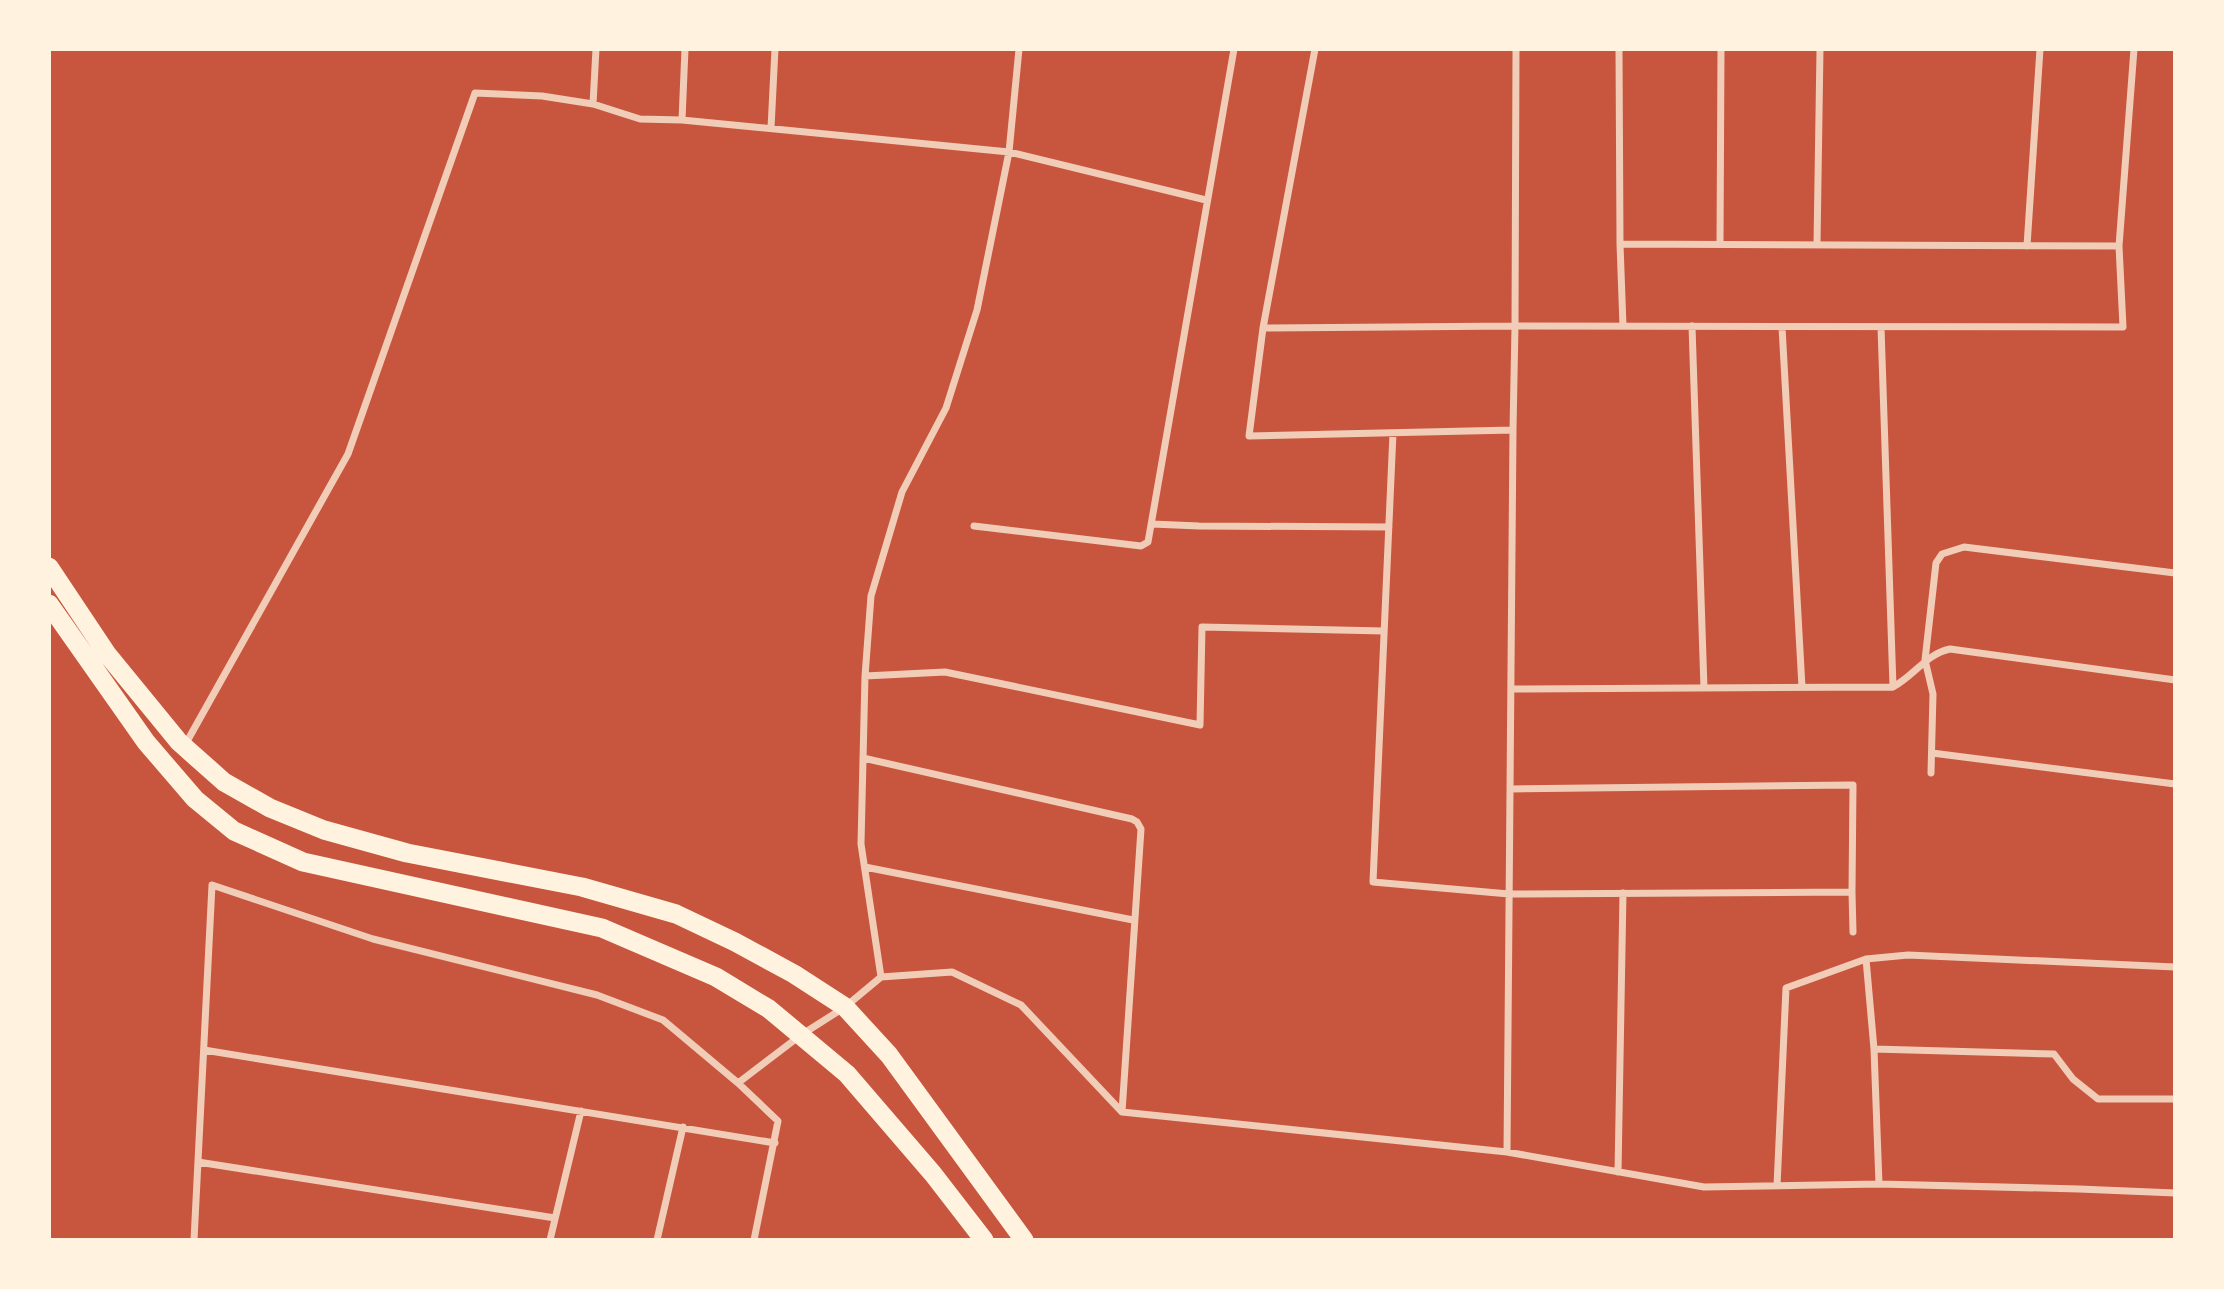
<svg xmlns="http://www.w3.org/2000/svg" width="2224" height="1289" font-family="Cabin,sans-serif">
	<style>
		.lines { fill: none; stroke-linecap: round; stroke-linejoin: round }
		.minor { stroke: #f1ccb7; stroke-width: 7 }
		.trunk { stroke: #fff3e0; stroke-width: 19 }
	</style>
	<rect width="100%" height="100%" fill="#c8553d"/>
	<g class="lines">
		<path class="minor" d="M1516,49L1515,326L2123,327L2119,246L1620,244
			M1619,49L1620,244L1623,326
			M593,104L596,49
			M682,120L685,49
			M771,128L775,49
			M1720,244L1721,49
			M1817,245L1820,49
			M2027,246L2040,49
			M2119,246L2134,49
			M1692,326L1704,688
			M1782,327L1802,687
			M1263,328L1515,326L1513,430L1249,436L1263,328L1315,49
			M1393,433L1373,882L1509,894L1852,892L1853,785L1510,789
			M1152,524L1199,526L1389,527
			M974,526L1141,546L1148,542L1234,49
			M865,676L871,596L902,492L946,408L977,310L1009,152L1019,49
			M1893,687C1915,675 1926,654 1950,649L2175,680
			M1511,689L1893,687L1881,327
			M185,745L348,454L475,93L542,96L593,104L640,119L682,120L1009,152L1206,200
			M1932,753L2175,784
			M863,758L1132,819L1137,822L1141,829L1122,1112
			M1931,773L1933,694L1925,660L1936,563L1942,554L1964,547L2175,573
			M865,867L1133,920
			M1852,892L1853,932
			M1866,959L1874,1049L1879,1184
			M881,977L861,844L865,676L945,672L1200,725L1202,627L1384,631
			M1874,1049L2054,1054L2073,1079L2098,1099H2175
			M204,1050L775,1143
			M738,1083L801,1035L845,1007L881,977L952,972L1021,1005L1122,1112L1507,1152L1704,1187L1879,1184L2079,1189L2175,1193
			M1507,1152L1513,430
			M198,1162L555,1218
			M1618,1172L1623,893
			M1777,1186L1786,988L1866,959L1908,955L2175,967
			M194,1240L212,885L373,939L597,995L663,1020L738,1083L778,1121L754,1240
			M550,1240L581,1111
			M657,1240L683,1127"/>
		<path class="trunk" d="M49,567L107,654L179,742L224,782L270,808L324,830L407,853L582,887L676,914L735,942L794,974L845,1007L889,1055L1024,1240
			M49,604L146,742L195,799L234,831L303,862L602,928L716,977L769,1009L847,1074L933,1174L984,1240"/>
	</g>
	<rect width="2224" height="1289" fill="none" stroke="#fff3e0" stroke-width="102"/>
</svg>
